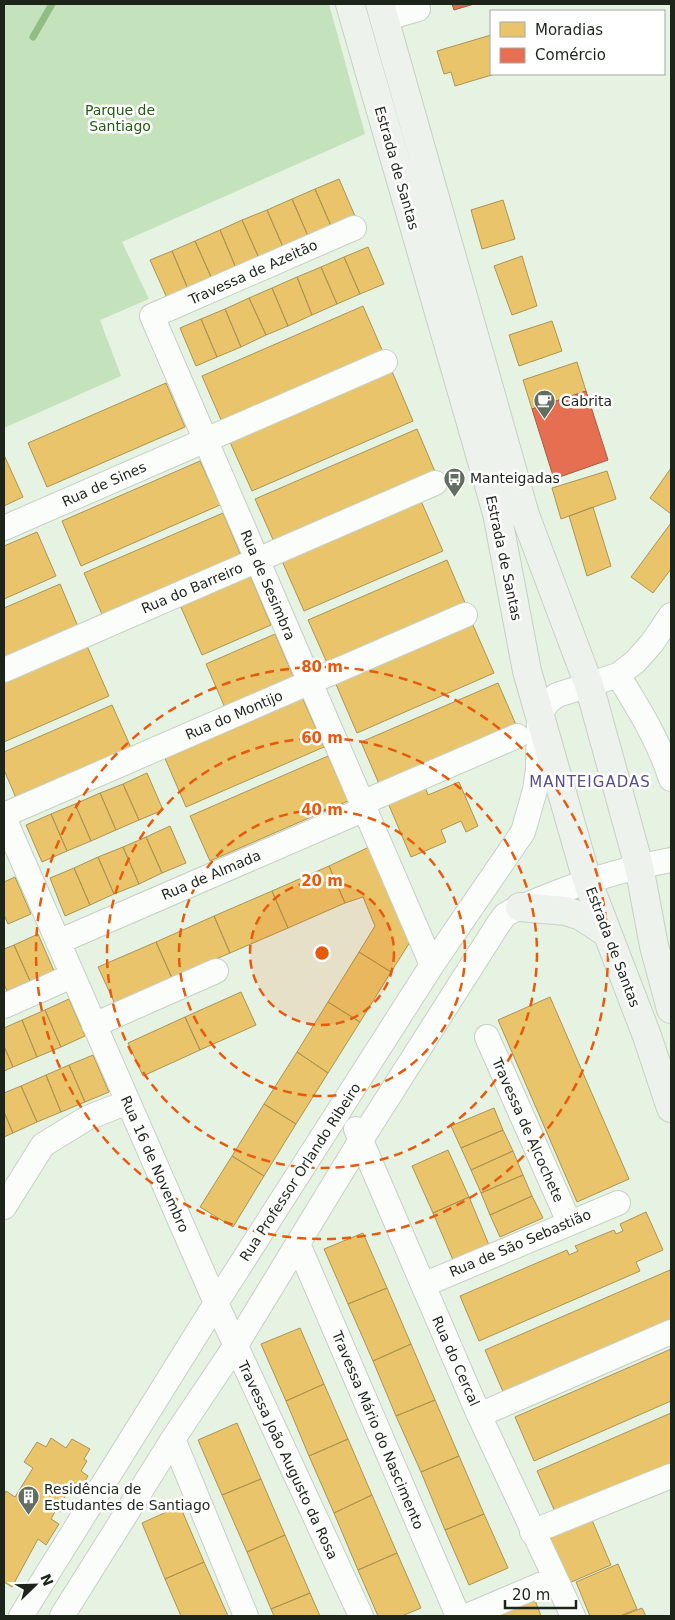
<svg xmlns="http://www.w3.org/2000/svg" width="675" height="1620" font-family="'DejaVu Sans',sans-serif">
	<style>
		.green { fill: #c4e2bb }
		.homes { fill: #e9c46a; stroke: #ac9452 }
		.shops { fill: #e76f51; stroke: #aa5941 }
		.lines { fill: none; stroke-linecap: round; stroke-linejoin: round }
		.stream { stroke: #91bc83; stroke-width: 7 }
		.minor-casing { stroke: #c6d0c3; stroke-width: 26 }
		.secondary-casing { stroke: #c6d0c3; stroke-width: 30 }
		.minor { stroke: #fbfdfb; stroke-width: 24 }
		.secondary { stroke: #eef2ed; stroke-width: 28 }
		.ring { fill: none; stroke: #e8590c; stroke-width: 2.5; stroke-dasharray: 9 6 }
		.labels { text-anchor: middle; stroke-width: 5; stroke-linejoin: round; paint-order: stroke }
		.park-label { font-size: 14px; fill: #235b0d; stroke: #fff }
		.street-label { font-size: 14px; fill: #1d251b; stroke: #fff }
		.poi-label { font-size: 14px; fill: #1d251b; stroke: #fff; text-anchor: start }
		.neighbourhood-label { font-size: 15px; letter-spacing: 1px; fill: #564c8b; stroke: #fff }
		.centre { fill: #e8590c; stroke: #fff; stroke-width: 2.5 }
		.ring-label { font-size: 15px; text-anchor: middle; font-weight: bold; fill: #e8590c; stroke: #fff; stroke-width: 5; stroke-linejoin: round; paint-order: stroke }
	</style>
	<rect width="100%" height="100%" fill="#e6f3e3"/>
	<path class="green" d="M4,4H329L365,134L122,242L149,299L100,320L121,376L4,428Z"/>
	<path class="homes" d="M491,35V74H495L455,86L451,72L444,74L437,51Z
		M339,179L355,216L331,226L315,189Z
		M315,189L331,226L308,236L292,199Z
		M292,199L308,236L283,247L267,210Z
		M503,200L515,239L482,249L471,210Z
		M267,210L283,247L259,258L242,220Z
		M242,220L259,258L236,268L220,230Z
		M220,230L236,268L212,279L195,241Z
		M195,241L212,279L188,289L172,251Z
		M368,247L384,284L360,294L344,257Z
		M172,251L188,289L167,298L150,260Z
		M522,256L537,306L512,315L494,266Z
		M344,257L360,294L337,304L321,267Z
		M321,267L337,304L312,315L297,277Z
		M297,277L312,315L288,326L272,288Z
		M272,288L288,326L266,335L249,298Z
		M249,298L266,335L241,347L225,309Z
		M363,306L383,352L222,422L202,376Z
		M225,309L241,347L217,357L201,319Z
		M201,319L217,357L196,366L180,328Z
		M552,321L562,351L519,366L509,335Z
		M577,362L586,391L532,409L523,380Z
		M391,369L413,421L252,491L229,440Z
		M166,383L185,427L47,487L28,443Z
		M417,429L436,474L275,544L255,499Z
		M4,455L23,497L4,506Z
		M200,461L220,505L81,566L62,521Z
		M671,468V514L650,498Z
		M607,471L616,499L561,519L552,488Z
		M421,501L443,551L304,611L282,561Z
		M593,507L611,566L587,576L569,516Z
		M223,513L242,558L104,619L84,573Z
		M671,523V569L653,593L631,577Z
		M37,532L56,576L4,599V546Z
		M447,560L466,605L328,665L308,620Z
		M250,575L271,625L202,655L180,605Z
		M60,584L79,629L4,662V608Z
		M472,623L494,673L357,733L335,682Z
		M275,634L295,680L226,710L206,664Z
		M87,646L109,696L4,742V682Z
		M498,683L517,727L380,786L361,742Z
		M302,697L324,747L186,807L164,756Z
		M112,705L132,750L17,800L4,770V752Z
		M328,756L348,801L210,861L190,816Z
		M147,773L163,810L139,820L123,784Z
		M459,782L478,826L466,832L461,821L441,830L446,842L411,857L388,803L425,787L428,795Z
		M123,784L139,820L116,830L100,793Z
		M100,793L116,830L91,841L75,804Z
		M75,804L91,841L67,851L51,814Z
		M51,814L67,851L42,862L26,825Z
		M170,826L186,863L162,873L146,837Z
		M146,837L162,873L139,884L123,847Z
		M123,847L139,884L114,894L98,857Z
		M369,847L410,942L391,972L359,952L375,926L363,897L345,903L329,866Z
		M98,857L114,894L90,905L74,868Z
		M329,866L345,903L288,928L272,891Z
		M74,868L90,905L65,916L50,878Z
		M15,877L31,914L8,924L4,915V882Z
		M272,891L288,928L230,953L214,916Z
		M214,916L230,953L172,978L156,942Z
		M38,934L54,971L30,981L14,945Z
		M156,942L172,978L115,1004L98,967Z
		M14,945L30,981L7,991L4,984V949Z
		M359,952L391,972L360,1022L328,1002Z
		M241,992L256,1025L200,1050L185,1017Z
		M550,997L629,1179L577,1202L498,1020Z
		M69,999L85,1036L61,1047L45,1010Z
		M328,1002L360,1022L328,1073L297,1052Z
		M45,1010L61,1047L37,1057L22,1020Z
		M185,1017L200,1050L143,1076L128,1043Z
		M22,1020L37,1057L13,1067L4,1046V1028Z
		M4,1046L13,1067L4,1071Z
		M297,1052L328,1073L296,1124L264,1104Z
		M93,1055L109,1092L85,1102L69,1065Z
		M69,1065L85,1102L61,1112L46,1075Z
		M46,1075L61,1112L37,1122L21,1086Z
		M21,1086L37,1122L13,1133L4,1112V1093Z
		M264,1104L296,1124L264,1176L232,1156Z
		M494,1108L503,1130L461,1148L451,1126Z
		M4,1112L13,1133L4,1137Z
		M503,1130L513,1151L471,1170L461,1148Z
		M448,1150L469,1197L433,1213L412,1166Z
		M513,1151L523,1175L481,1193L471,1170Z
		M232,1156L264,1176L233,1227L200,1207Z
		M523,1175L532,1196L490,1215L481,1193Z
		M532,1196L543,1218L500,1237L490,1215Z
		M469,1197L489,1245L453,1260L433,1213Z
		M646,1212L663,1250L636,1262L640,1271L479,1341L460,1296L567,1250L569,1255L578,1251L575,1246L614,1230L616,1234L623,1231L620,1224Z
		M363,1233L387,1288L348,1304L324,1249Z
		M670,1270L671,1274V1322L504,1394L485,1350Z
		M387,1288L411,1344L373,1361L348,1304Z
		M300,1328L324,1384L286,1401L261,1344Z
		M411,1344L435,1400L396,1416L373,1361Z
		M671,1349V1401L534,1461L515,1417Z
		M324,1384L348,1439L309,1456L286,1401Z
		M435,1400L459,1456L421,1472L396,1416Z
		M671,1413V1465L556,1514L537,1471Z
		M237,1423L261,1479L222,1495L198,1440Z
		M51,1438L66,1448L72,1439L90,1449L84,1459L87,1461L81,1471L88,1476L77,1495L69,1490L63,1500L66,1502L60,1512L56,1510L51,1519L59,1524L46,1545L38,1539L12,1587L4,1582V1495L6,1491L15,1497L33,1468L24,1462L37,1442L46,1447Z
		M348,1439L372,1495L334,1513L309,1456Z
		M459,1456L484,1514L445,1530L421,1472Z
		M261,1479L285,1535L247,1552L222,1495Z
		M372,1495L397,1553L358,1570L334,1513Z
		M180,1506L204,1562L165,1579L142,1523Z
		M484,1514L508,1568L469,1585L445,1530Z
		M592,1520L611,1565L569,1583L550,1538Z
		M285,1535L310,1593L271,1609L247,1552Z
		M397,1553L421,1608L402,1616H378L358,1570Z
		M204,1562L228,1616H181L165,1579Z
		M618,1564L637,1609L620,1616H590L576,1582Z
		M310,1593L320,1616H274L271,1609Z
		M535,1600L541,1616H497Z
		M642,1608L646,1616H622Z"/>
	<path class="shops" d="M452,4H474L454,10Z
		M586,391L608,460L554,479L532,409Z"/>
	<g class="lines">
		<path class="stream" d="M33,37L52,4"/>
		<defs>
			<path id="minor" d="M384,19L418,9L417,4
				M354,228L152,316L432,965
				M4,528L385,362
				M4,670L435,483
				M618,675C640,711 658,739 671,779
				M362,803L517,736
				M4,815L465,615
				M4,818L216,1303L361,1616
				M58,942L365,809
				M4,1006L72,976
				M94,1025L216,971
				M487,1037L569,1222
				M356,1129L479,1415L573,1616
				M4,1207L43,1145L87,1118L128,1102
				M298,1244L458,1616
				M423,1285L618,1203
				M479,1415L671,1332
				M173,1439L246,1616
				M532,1532L671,1476
				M21,1616L216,1303L432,965L523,832L535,790L538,769L539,716L548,702L557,695L573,690L618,675L635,662L652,643L671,615
				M62,1616L173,1439L236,1345L361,1140L499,923L505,915L512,911C565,888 615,870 671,860
				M467,1616L554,1579"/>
			<path id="secondary" d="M350,4L497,513L527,671L587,880L647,1036L671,1108
				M380,4L525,515L589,685L639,866L654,946L671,1009
				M520,907L566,911L581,916L607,933"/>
		</defs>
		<use href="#minor" class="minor-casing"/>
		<use href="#secondary" class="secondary-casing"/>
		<use href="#minor" class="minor"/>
		<use href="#secondary" class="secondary"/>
	</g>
	<circle cx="322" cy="953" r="72" fill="#e8590c" fill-opacity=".12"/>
	<g class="ring">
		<circle cx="322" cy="953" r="72"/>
		<circle cx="322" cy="953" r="143"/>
		<circle cx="322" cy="953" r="215"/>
		<circle cx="322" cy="953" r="286"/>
	</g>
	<defs>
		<symbol id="cafe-pin" viewBox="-11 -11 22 30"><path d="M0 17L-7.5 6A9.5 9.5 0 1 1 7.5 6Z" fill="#636d61" stroke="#fff"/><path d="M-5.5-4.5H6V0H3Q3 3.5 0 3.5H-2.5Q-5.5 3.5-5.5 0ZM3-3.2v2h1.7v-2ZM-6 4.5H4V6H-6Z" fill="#fff"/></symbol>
		<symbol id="bus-pin" viewBox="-11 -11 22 30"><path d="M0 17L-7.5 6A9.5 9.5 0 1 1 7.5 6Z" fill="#636d61" stroke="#fff"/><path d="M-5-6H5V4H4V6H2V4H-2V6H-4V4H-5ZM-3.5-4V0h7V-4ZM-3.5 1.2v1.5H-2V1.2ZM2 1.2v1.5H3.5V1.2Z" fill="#fff"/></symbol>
		<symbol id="building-pin" viewBox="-11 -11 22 30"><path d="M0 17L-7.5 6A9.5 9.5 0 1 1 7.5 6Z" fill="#636d61" stroke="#fff"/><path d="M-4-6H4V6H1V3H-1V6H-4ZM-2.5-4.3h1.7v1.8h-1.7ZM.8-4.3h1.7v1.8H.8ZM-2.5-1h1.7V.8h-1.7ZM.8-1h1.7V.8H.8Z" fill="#fff"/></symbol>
	</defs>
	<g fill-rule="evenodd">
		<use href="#cafe-pin" x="532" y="388" width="25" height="34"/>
		<use href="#bus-pin" x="442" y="466" width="25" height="34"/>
		<use href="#building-pin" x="16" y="1484" width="25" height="34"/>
	</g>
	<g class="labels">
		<g class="park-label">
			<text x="120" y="115">Parque de<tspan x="120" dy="16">Santiago</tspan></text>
		</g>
		<g class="street-label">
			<text transform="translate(397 168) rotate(74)" y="5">Estrada de Santas</text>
			<text transform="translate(253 272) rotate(-24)" y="5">Travessa de Azeitão</text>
			<text transform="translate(104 484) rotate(-24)" y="5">Rua de Sines</text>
			<text transform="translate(504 558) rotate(78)" y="5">Estrada de Santas</text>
			<text transform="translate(268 585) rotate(67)" y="5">Rua de Sesimbra</text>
			<text transform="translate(192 588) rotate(-23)" y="5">Rua do Barreiro</text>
			<text transform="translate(234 715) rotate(-23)" y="5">Rua do Montijo</text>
			<text transform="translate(211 875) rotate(-23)" y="5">Rua de Almada</text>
			<text transform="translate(613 947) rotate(69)" y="5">Estrada de Santas</text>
			<text transform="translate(528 1130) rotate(66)" y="5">Travessa de Alcochete</text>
			<text transform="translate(155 1164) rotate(66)" y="5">Rua 16 de Novembro</text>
			<text transform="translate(300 1172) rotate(-57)" y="5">Rua Professor Orlando Ribeiro</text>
			<text transform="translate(520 1243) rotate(-23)" y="5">Rua de São Sebastião</text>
			<text transform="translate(456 1361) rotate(66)" y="5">Rua do Cercal</text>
			<text transform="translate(378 1430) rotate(67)" y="5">Travessa Mário do Nascimento</text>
			<text transform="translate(288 1460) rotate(65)" y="5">Travessa João Augusto da Rosa</text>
		</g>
		<g class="poi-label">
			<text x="561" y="406">Cabrita</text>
			<text x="470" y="483">Manteigadas</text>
			<text x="44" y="1494">Residência de<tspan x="44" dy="16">Estudantes de Santiago</tspan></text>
		</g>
		<g class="neighbourhood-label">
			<text x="590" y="787">MANTEIGADAS</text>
		</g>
	</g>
	<circle cx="322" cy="953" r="8" class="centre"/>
	<g class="ring-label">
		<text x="322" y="672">80 m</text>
		<text x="322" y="743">60 m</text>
		<text x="322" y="815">40 m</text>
		<text x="322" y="886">20 m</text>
	</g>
	<rect width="675" height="1620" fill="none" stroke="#1d251b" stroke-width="10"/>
	<rect x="490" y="10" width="175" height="65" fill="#ffffff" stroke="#a5a8a4"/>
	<rect x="500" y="22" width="25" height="15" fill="#e9c46a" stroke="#a5a8a4"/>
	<text x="535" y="35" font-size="15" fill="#1d251b">Moradias</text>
	<rect x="500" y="48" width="25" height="15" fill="#e76f51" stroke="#a5a8a4"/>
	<text x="535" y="60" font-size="15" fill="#1d251b">Comércio</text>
	<g transform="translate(35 1585) rotate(67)" stroke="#ffffff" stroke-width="4" paint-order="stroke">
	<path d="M0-4L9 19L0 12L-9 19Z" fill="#1d251b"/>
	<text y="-8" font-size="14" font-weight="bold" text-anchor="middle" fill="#1d251b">N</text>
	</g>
	<path d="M505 1600v8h71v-8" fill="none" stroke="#1d251b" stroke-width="2.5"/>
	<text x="512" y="1600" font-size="15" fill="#1d251b" stroke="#ffffff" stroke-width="4" paint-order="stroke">20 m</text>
</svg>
